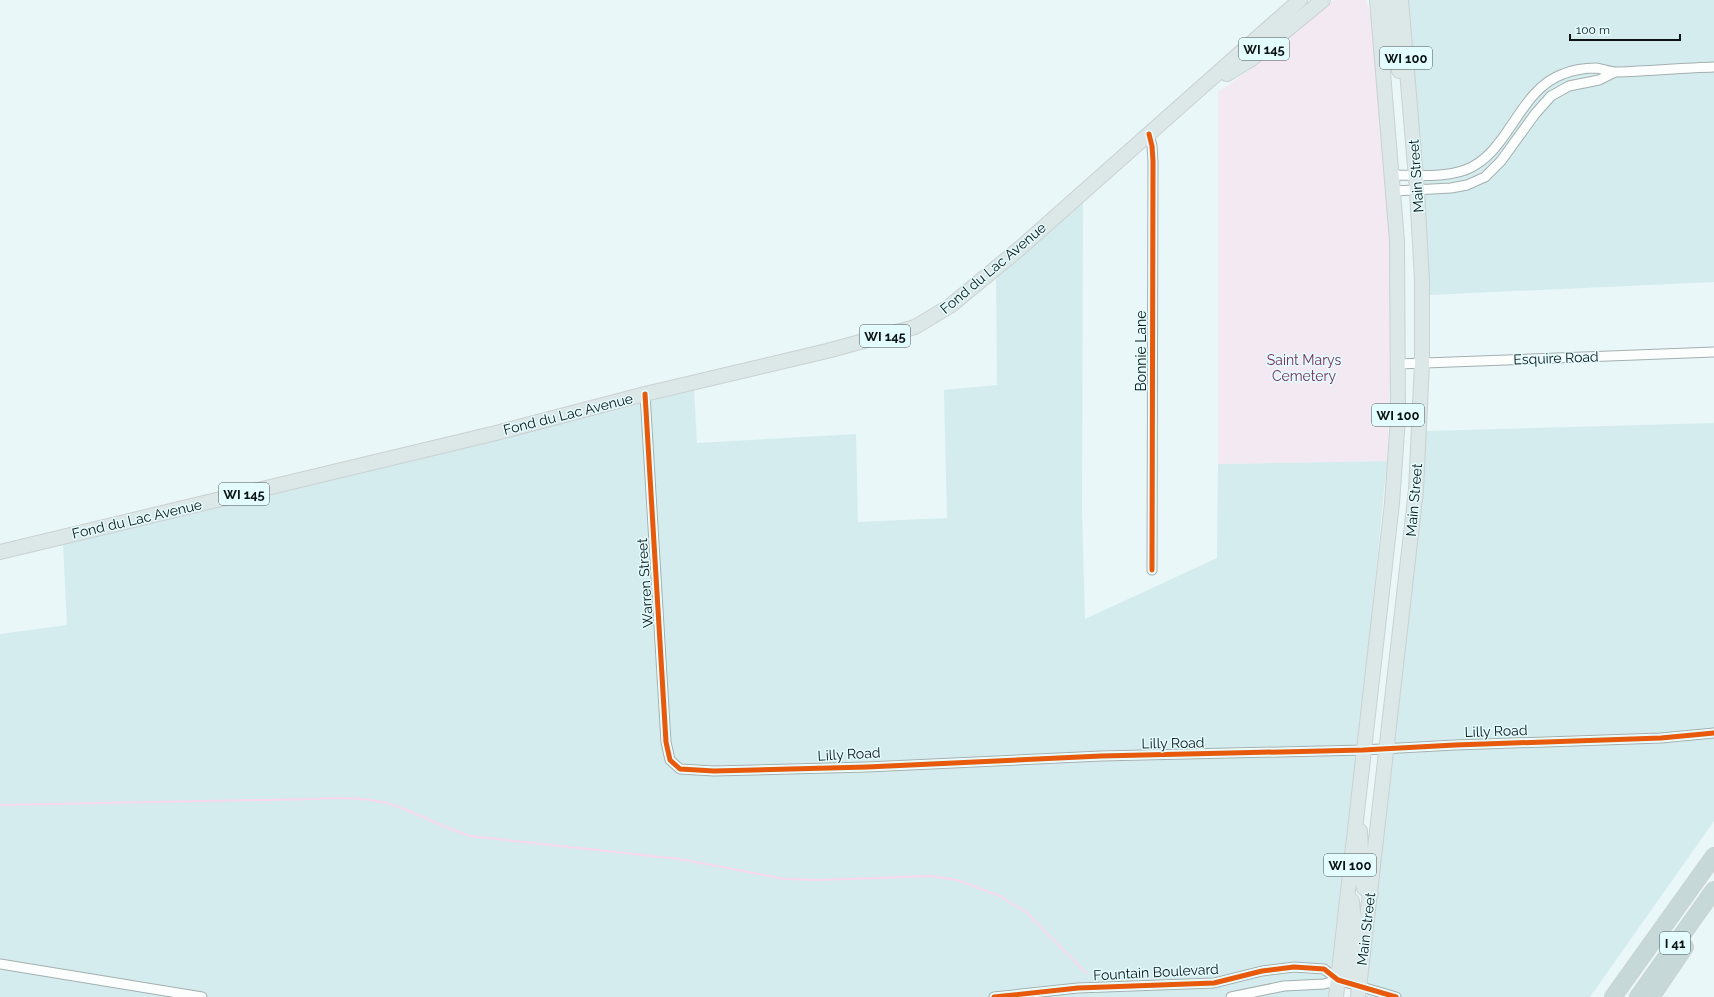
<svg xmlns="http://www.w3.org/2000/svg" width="1714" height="997" font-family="Raleway,sans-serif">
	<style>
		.built { fill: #d4ecee }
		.green { fill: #f2e9f2 }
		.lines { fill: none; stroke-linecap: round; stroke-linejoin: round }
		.stream { stroke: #f8d8ee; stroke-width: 2 }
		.minor-casing { stroke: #a4afaf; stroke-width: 11 }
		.primary-casing { stroke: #cbd1d2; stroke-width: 16 }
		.motorway-casing { stroke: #cbd1d2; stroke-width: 18 }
		.minor { stroke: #fcfefe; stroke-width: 9 }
		.primary { stroke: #dce7e8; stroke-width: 14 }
		.motorway { stroke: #c7d8d9; stroke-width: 16 }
		.cycleway-casing { stroke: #e3fcfe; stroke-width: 8 }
		.cycleway { stroke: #e8590c; stroke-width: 5 }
		.labels { text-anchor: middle; stroke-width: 3; stroke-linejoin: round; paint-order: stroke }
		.shield { fill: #e3fcfe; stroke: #4c595a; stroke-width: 1 }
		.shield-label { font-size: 13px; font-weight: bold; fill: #0b1314 }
		.street-label { font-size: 14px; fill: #0b1314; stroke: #e3fcfe }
		.park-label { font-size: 14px; fill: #762d5d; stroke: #e3fcfe }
	</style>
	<rect width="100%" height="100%" fill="#e9f7f8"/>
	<path class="built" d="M1407,0H1714V282L1429,295L1421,145Z
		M1083,198L1082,511L1085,619L1217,558L1218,464L1387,461L1371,621L1328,997H0V634L67,625L63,544L337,477L501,439L694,390L697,443L856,434L858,522L947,518L944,390L997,385L996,275Z
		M1714,423V821L1590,997H1364L1409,609L1420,510L1426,431Z"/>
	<path class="green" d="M1334,0H1366L1371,15C1378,92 1387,169 1390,246C1392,318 1390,389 1387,461L1218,464V92L1247,72Z"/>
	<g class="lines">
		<path class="stream" d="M0,805L314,799C342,797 372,797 399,807C423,816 445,828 470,836L679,859L785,879L819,880L931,876L957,880L1000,896L1026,912L1086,973"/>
		<defs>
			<path id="minor" d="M1149,134L1152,146L1153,161L1152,570
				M1392,175C1415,175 1443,178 1465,170C1509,154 1518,90 1563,74C1573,70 1585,68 1596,68C1603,69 1610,72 1617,72C1649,71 1682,68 1714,67
				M1394,191L1451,188L1467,185L1485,177L1501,161L1535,114L1551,96L1569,86L1599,80L1615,72
				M1398,364L1714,352
				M645,394L666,742L670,760L680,769L714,771L867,767L1101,756L1363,750L1455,745L1661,738L1714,733
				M0,964L202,997
				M994,997L1078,988L1214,983L1262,971L1294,967L1324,969L1338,980L1396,997
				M1231,997L1284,986L1324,984L1338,980"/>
			<path id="primary" d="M1389,0L1391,29L1399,71
				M1227,74L1250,60L1323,0
				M0,552L496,433L645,394L827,351L915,327L950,306L1019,249L1300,0
				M1360,831L1362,881L1364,888L1371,894
				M1352,901L1354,929L1351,970L1354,979L1359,986
				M1336,997L1392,503L1398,418L1397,241L1377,0
				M1358,997L1416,490L1422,363V280L1417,190L1401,0"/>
			<path id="motorway" d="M1613,997L1714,856
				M1638,997L1714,890
				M1651,997L1685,947"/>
		</defs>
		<use href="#minor" class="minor-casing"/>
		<use href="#primary" class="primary-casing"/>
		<use href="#motorway" class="motorway-casing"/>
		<use href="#minor" class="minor"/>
		<use href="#primary" class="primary"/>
		<use href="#motorway" class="motorway"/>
		<defs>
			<path id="cycleway" d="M1149,134L1152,146L1153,161L1152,570
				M645,394L666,742L670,760L680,769L714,771L867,767L1101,756L1363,750L1455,745L1661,738L1714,733
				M994,997L1078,988L1214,983L1262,971L1294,967L1324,969L1338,980L1396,997"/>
		</defs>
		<use href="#cycleway" class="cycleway-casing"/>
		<use href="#cycleway" class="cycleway"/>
	</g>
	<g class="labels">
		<g class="shield">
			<rect x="1239" y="38" width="50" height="22" rx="3"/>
			<rect x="1380" y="47" width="52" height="22" rx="3"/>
			<rect x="860" y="325" width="50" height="22" rx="3"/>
			<rect x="1372" y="404" width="52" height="22" rx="3"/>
			<rect x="219" y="483" width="50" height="22" rx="3"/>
			<rect x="1324" y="854" width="52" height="22" rx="3"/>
			<rect x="1660" y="932" width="30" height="22" rx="3"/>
		</g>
		<g class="shield-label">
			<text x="1264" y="54">WI 145</text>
			<text x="1406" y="63">WI 100</text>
			<text x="885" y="341">WI 145</text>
			<text x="1398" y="420">WI 100</text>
			<text x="244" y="499">WI 145</text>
			<text x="1350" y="870">WI 100</text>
			<text x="1675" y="948">I 41</text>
		</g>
		<g class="street-label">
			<text transform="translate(1416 176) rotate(-94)" y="5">Main Street</text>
			<text transform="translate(993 268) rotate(-40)" y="5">Fond du Lac Avenue</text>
			<text transform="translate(1141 351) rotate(-90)" y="5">Bonnie Lane</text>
			<text transform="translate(1556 358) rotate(-2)" y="5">Esquire Road</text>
			<text transform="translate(568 414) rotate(-14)" y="5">Fond du Lac Avenue</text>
			<text transform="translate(1414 500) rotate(-85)" y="5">Main Street</text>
			<text transform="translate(137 519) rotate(-13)" y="5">Fond du Lac Avenue</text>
			<text transform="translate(645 583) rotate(-94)" y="5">Warren Street</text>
			<text transform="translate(1496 731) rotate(-2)" y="5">Lilly Road</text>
			<text transform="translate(1173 743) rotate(-1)" y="5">Lilly Road</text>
			<text transform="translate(849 754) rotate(-3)" y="5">Lilly Road</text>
			<text transform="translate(1366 929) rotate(-83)" y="5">Main Street</text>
			<text transform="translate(1156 972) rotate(-3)" y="5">Fountain Boulevard</text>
		</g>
		<g class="park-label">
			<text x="1304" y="365">Saint Marys<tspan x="1304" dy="16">Cemetery</tspan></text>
		</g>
	</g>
	<path d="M1570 34v6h110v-6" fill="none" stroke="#0b1314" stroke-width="2"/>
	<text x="1576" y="34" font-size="12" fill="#0b1314" stroke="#e3fcfe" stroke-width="3" paint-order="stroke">100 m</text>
</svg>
